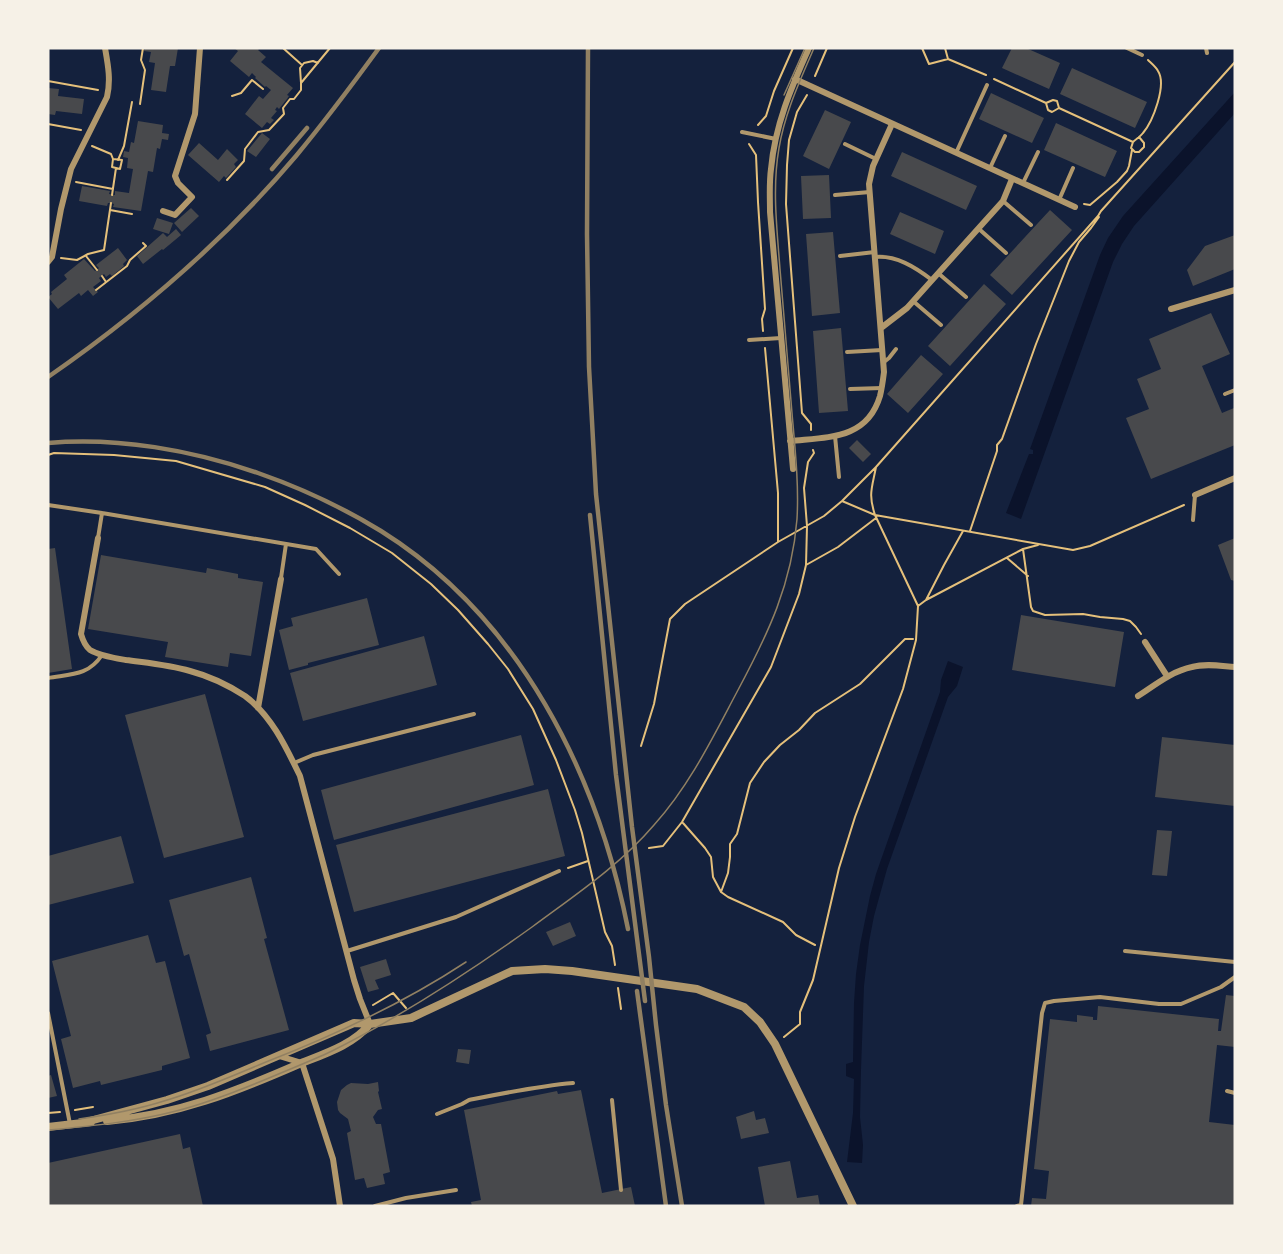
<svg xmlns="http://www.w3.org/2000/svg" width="1283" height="1254" font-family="Karla,sans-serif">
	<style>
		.water { fill: #0b132b }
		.building { fill: #48494c }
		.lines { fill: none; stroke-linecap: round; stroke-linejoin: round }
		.path { stroke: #e5c07b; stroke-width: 2 }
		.service { stroke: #b1986c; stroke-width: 4 }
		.minor { stroke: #b1986c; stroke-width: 6 }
		.tertiary { stroke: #b1986c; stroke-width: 8 }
		.tram { stroke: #918062; stroke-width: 1.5 }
		.rail { stroke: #918062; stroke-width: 4.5 }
	</style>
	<rect width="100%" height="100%" fill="#14213d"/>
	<path class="water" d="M1235,92V113L1134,226L1122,244L1113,262L1021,519L1006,513L1029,454H1033V450L1030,449L1100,255L1108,238L1123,216Z
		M948,661L963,667L957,686L948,697L887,869L874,916L869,942L864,986L861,1070L860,1117L863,1145L862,1163L847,1162L853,1113L854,1079L846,1076V1064L853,1062L854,1003L856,974L860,945L870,896L876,874L940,692L941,680Z"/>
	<path class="building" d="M145,48H178L175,66H170L166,92L151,90L155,63L149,62L151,52L144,51Z
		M234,48H260L258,50L266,57L261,62L293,88L287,95L289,96L287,99L279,109L277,107L275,110L277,111L271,118L274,120L270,124L267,122L262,128L245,114L259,96L263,99L271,90L266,86L265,87L255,78L256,77L252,73L249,77L230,61L238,51Z
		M1012,48H1026L1060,63L1049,89L1002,68Z
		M1072,68L1147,102L1135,128L1060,94Z
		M48,88L59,89L58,96L84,99L82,114L56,111L55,115L48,114Z
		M991,93L1044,118L1032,143L979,119Z
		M825,110L851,122L829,169L803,156Z
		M138,121L163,125L162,133L169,134L168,140L162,139L160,149L157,148L153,172L148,171L141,211L113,207L114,204L111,203H108L107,206L79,201L82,186L110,191L109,194L115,195V191L129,193L133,169L127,168L128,158L123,157L124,151L129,152L131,142L134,143Z
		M1056,123L1117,151L1105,177L1044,150Z
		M262,133L270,139L256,157L247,151Z
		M199,143L218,160L227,149L238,160L234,164L236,167L226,178L224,176L219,182L188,155Z
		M902,152L977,186L966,210L891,176Z
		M829,175L831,218L803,219L801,176Z
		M191,208L199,216L182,232L174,223Z
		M1050,210L1072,230L1012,295L990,275Z
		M900,212L944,231L935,254L890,234Z
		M157,218L173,223L169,234L153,229Z
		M176,229L181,235L163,250L162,249L143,264L137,256L163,233L167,237Z
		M833,232L840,313L812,316L806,234Z
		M1235,235V269L1193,286L1187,270L1205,246Z
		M118,248L127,260L123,264L124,266L112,276L110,274L106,277L104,274L99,278L101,281L93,287L98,292L93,296L88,290L81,296L79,293L58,309L48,297L52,294L51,292L67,279L64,275L84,259L95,271L99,268L96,265Z
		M984,284L1006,304L950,366L928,346Z
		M1211,313L1230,354L1202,366L1222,413L1234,408L1235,445L1151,479L1126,418L1149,409L1137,379L1161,369L1149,339Z
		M841,328L848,411L819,413L813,331Z
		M921,355L943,374L908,413L887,394Z
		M857,440L871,454L863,462L849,448Z
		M1235,538V581L1231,580L1218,545Z
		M55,548L72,669L48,673V549Z
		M101,555L206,573L207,568L238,574V578L263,582L251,656L230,653L228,667L165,657L168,642L88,629Z
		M367,598L379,645L308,663V665L289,670L279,630L293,626L291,618Z
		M1021,615L1124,632L1115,687L1012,670Z
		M424,636L437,685L303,721L290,673Z
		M205,694L244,837L164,858L125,715Z
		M521,735L534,785L334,840L321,790Z
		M1162,737L1235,745V806L1155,797Z
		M548,789L565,856L354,912L336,845Z
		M1157,830L1172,831L1167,876L1152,875Z
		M121,836L134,883L48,905V856Z
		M251,877L267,938L264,939L289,1030L210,1051L206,1035L211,1033L189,954L184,956L169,900Z
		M570,922L576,936L553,946L546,932Z
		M148,935L156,963L165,961L190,1058L162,1066V1070L101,1085L100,1081L73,1088L61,1039L71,1036L52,961Z
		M386,959L391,975L375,980L379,989L368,992L360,967Z
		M1226,995L1235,996V1047L1217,1045L1209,1122L1235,1125V1206H1031L1032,1198L1046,1199L1049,1171L1034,1169L1050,1019L1077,1022V1015L1093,1017V1020H1097L1098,1006L1219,1019L1218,1031H1221Z
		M458,1049L471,1050L469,1064L456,1062Z
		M51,1075L57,1096L48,1098V1076Z
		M378,1082L379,1091L378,1092L382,1109L378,1110L373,1117L376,1124H381L390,1172L383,1174L385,1184L367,1188L364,1178L355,1180L347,1133L351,1131L348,1119L340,1113L338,1110L337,1102L341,1090L347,1085L351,1083L368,1084Z
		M581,1090L602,1193L631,1187L635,1206H472L471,1202L481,1200L464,1110L557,1091L558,1094Z
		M754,1111L756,1120L765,1118L769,1133L741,1139L736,1117Z
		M180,1134L183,1149L190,1147L203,1206H48V1163Z
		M790,1161L797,1198L818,1195L820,1206H765L758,1167Z"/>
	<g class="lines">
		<path class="path" d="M283,48L302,65
			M922,48L929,64L948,59
			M945,48L948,59L986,75
			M815,76L827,48
			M994,79L1046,103
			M48,81L98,90
			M301,83L300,68L304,63L313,61L318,63
			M807,95L797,112L789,140L787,165L786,204L802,413L811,424V430
			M232,96L241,93L252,80L263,89
			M140,104L145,70L141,60L143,48
			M1059,108L1052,112L1048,110L1046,103L1053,100L1057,101L1059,108L1133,142
			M48,124L81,130
			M758,125L766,116L774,91L793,48
			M1139,137L1144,143V147L1139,152H1135L1131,148L1133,142C1136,139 1140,137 1143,133C1153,121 1167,85 1158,71C1156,67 1151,63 1148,60
			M749,144L756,155L758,202L765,309L762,319L763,331
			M92,146L111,154L113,159
			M113,159L122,160L120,169L112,167Z
			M118,160L124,146L132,102
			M227,180L244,161L245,149L258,132L269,130L284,114L283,108L290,99H294L301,90V83L330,48
			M76,182L113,189
			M112,195L116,168
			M1084,204L1090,205L1117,182L1127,171L1129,166L1132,150
			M110,210L132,214
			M86,256L97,270
			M61,258L77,260L88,254L104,250L111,203
			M102,276L106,282
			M96,290L127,266L130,260L146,246L143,243
			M765,348L778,493V542L824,516L842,501L876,467
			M48,455L54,453L114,455L176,461L265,487L305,505L350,528L392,553L431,584L458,610L488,644L508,669L533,709L556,760L575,810L582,833L605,932L612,946L615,965
			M842,501L875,515L1073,550L1090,546L1184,505
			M970,531L997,451V445L1002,439L1036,344L1069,261L1079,242L1091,228L1099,217
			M1023,549L1031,607L1033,611L1045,615L1083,614L1100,617L1123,619L1130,621L1136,627L1141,634
			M1007,558L1028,576
			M806,565L838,547L876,518
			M926,600L944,565L963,531
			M918,606L926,600L1023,549L1038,545
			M641,746L654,704L670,619L685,604L778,542
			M683,823L705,848L711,857L713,877L721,892
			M649,848L663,846L682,822L771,667L799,594L806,565L807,526L804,488L808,462L814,453L813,450
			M568,868L588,861
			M815,945L796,935L783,922L728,897L721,892L728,873L730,857V844L737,834L750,783L764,762L780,745L799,730L815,713L860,684L905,639H913
			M618,988L621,1009
			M373,1005L393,993L406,1008
			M784,1037L800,1024V1012L813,980L839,868L855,817L903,689L916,640L918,606L875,515C868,494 872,488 876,467L1098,216L1101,211L1235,62
			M75,1110L93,1107
			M48,1113L60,1112"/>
		<path class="service" d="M1127,48L1142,55
			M1206,48L1207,53
			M742,132L776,139
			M845,144L876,159
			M956,153L987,85
			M990,168L1005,136
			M1023,183L1038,152
			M835,195L870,192
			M1059,200L1073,168
			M1003,201L1031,225
			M979,229L1006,253
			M840,256L875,252
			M875,257C896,255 915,267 932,280
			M938,273L966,297
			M913,301L941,325
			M749,340L781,338
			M847,352L882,350
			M884,362L889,358L896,349
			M850,389L882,388
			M1225,394L1235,390
			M835,436L839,477
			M48,505L102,513L316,549L339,574
			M1193,520L1195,495
			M98,538L102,513
			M281,578L286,544
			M48,678C71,674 88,676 102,655
			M294,763L313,755L474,714
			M347,951L456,917L559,871
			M1125,951L1235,962
			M48,1013L70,1124
			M1227,1091L1235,1093
			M612,1100L621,1190
			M437,1114L462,1104L469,1100C504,1093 538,1086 573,1083
			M375,1206L406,1198L456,1190
			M1017,1206L1021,1205L1042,1013L1045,1003L1054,1001L1100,997L1159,1004H1181L1221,987L1235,977"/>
		<path class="minor" d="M795,79L1075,207
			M163,211L175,215L192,197L178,183L175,176L195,114L200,48
			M48,262L52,257L61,209L71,169L107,97C111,80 108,65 105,48
			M1171,309L1235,290
			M881,328L907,308L1003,201L1012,179
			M790,441C827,437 867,440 880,396C882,388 883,380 884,372L869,184L873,166L892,124
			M793,469L770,212C770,198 769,183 771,169C775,125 791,88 809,48
			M1195,495L1235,478
			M98,538L81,634C83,641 85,646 90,650C100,656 114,658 126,660C147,663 169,665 190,671C209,676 228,685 245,696C271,715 286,747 300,776L354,980L360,999L370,1024
			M1145,642L1167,676
			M1138,696C1155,685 1172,671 1192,667C1206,663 1221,666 1235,667
			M258,708L281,579
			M279,1056L302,1063L333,1159L340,1206"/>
		<path class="tertiary" d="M107,1121C177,1115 235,1092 299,1064C324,1054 353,1045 370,1024
			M86,1122L167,1100L208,1086L354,1023L370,1024L411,1018L512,971L545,969L572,971L697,989L744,1007L760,1022L775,1044L853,1206
			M48,1127L91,1122"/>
		<path class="tram" d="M784,95L805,48
			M79,1119C107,1115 136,1110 164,1101C199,1091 232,1076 266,1062C335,1035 404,1003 466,962
			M48,1130C91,1126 134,1122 176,1111C208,1103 238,1091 269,1078C290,1069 311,1061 332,1051C402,1016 468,973 532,927C575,895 619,866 654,825C690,785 713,737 738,690C768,634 792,584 797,519C799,484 795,448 792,413C788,365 784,317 780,269C777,229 772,188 779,148C785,112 800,81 814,48"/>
		<path class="rail" d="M588,48L587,234L589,367L596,494L632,827L649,957L656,1025L666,1105L682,1206
			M272,169L307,128
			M48,377C139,314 224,241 296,156C325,121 352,85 379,48
			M48,443C118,437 192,450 258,473C301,488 342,507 381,531C520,618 597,773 628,929
			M590,515L616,775L645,1001
			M637,991L666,1206"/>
	</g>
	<rect width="1283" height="1254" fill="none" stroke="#f6f1e7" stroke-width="99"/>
</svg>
